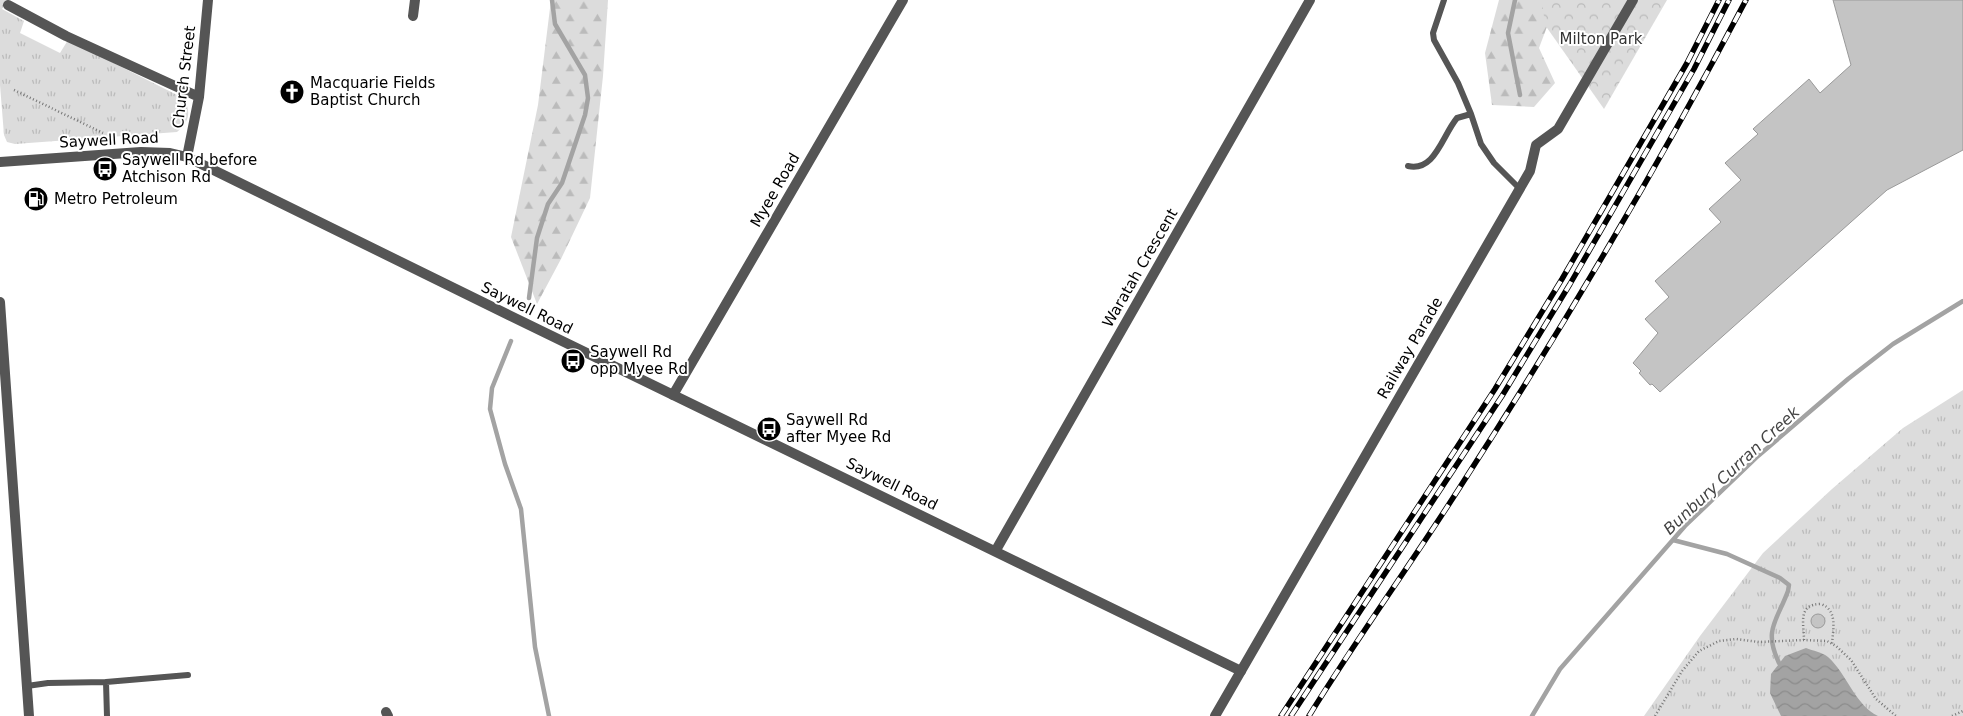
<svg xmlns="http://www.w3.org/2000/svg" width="1963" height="716" font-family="'DejaVu Sans',sans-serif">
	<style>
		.grass { fill: url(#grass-tufts) }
		.forest { fill: url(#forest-firs) }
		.park { fill: url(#park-crowns) }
		.water { fill: url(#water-waves) }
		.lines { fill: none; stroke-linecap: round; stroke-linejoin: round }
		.stream { stroke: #a3a3a3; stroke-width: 4.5 }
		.building { fill: #c4c4c4; stroke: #999 }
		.path { stroke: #777; stroke-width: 2.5; stroke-dasharray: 1 2.5; stroke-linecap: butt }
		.service { stroke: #555; stroke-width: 6 }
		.minor { stroke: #555; stroke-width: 10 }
		.tertiary { stroke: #555; stroke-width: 10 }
		.rail-casing { stroke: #000; stroke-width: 5.5 }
		.rail { stroke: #fff; stroke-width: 4; stroke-dasharray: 11; stroke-linecap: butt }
		.labels { text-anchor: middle; stroke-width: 4; stroke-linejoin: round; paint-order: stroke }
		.park-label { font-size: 15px; fill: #333; stroke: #fff }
		.street-label { font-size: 15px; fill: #000; stroke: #fff }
		.poi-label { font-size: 15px; fill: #000; stroke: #fff; text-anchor: start }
		.water-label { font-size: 16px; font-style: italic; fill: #444; stroke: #fff }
	</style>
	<defs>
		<pattern id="grass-tufts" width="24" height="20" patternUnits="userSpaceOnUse" patternTransform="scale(1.25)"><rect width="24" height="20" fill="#dcdcdc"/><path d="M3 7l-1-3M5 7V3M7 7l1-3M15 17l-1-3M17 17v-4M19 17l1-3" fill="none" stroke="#bbb"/></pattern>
		<pattern id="forest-firs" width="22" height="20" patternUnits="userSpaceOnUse" patternTransform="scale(1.25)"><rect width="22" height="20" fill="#dcdcdc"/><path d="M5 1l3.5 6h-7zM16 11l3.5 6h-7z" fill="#bbb"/></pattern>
		<pattern id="park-crowns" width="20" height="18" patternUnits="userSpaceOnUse" patternTransform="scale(1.25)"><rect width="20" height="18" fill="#dcdcdc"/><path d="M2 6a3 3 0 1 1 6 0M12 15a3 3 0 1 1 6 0" fill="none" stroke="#bbb"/></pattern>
		<pattern id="water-waves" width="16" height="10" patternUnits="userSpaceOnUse" patternTransform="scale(1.25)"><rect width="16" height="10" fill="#a3a3a3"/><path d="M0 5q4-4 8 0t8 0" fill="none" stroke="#8b8b8b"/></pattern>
	</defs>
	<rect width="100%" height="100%" fill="#fff"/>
	<path class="grass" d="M0,0H7L2,9L24,21L20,33L60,53L68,40L183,98C192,111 189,123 177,132L15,144L7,142L4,135L0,85Z
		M1963,390V716H1644L1700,636L1763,553L1832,489L1903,428Z"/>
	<path class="forest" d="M551,0H608L603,76L590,198L561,259L537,304L511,237L538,105Z
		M1499,0H1557L1539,48L1555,83L1534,107L1492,105L1485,53Z"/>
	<path class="park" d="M1542,0H1667L1604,109L1545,25Z"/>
	<path class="water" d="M1806,648C1813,651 1822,652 1828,657C1847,674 1855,705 1878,716H1781L1770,693L1771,674L1785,656Z"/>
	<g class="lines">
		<path class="stream" d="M1515,0L1508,33L1520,95
			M529,298L537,238L548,204L562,183L585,115L588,98L585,75L555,24L552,0
			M511,341L492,388L490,409L505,464L521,509L535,647L549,716
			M1673,540L1727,554L1780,578L1789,585L1788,591C1777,621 1763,630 1779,663
			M1532,716L1560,669L1685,526L1758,456L1848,379L1893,344L1963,301"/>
	</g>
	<path class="building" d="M1833,0H1963V150L1887,190L1660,392L1652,384L1650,385L1639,373L1641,371L1633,363L1658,333L1645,319L1669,297L1655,281L1721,222L1709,209L1741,180L1725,163L1758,134L1753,129L1809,79L1820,93L1851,65Z
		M1811 621a7 7 0 1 1 14 0a7 7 0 1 1-14 0Z"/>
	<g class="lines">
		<path class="path" d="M14,90L103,133
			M1804,640C1804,624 1797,604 1821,604C1838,610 1833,630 1832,644
			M1655,716L1682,671L1699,651L1719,641L1736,639L1759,642L1804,640L1827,641L1836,646L1851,660L1876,699L1896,716
			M1952,716L1963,711"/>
		<path class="service" d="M1444,0L1433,33L1434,40L1458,83L1471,114L1481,144L1494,163L1520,189
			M1408,166C1435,172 1442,136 1457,118L1471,114
			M106,682L188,675
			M27,686L48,683L106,682L107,716"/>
		<path class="minor" d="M8,5L66,36L199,97
			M413,16L415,0
			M187,157L199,97L208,0
			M673,395L903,0
			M996,550L1310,0
			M386,712L388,716
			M1215,716L1530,171L1536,145L1558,129L1633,0"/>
		<path class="tertiary" d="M0,162L141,152L170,153L187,157C537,331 890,498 1241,671
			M0,302L29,716"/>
		<defs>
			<path id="rail" d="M1281,716L1495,389L1562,279L1687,63L1719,0
				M1291,716L1502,396L1570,284L1694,69L1729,0
				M1309,716C1357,638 1411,564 1460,487C1562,329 1658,167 1746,0"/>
		</defs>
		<use href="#rail" class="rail-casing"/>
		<use href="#rail" class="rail"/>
	</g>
	<defs>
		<symbol id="church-disc" viewBox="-11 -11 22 22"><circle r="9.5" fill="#000" stroke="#fff"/><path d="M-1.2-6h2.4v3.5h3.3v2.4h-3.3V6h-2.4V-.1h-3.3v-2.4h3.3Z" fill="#fff"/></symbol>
		<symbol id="bus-disc" viewBox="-11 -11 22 22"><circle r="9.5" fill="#000" stroke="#fff"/><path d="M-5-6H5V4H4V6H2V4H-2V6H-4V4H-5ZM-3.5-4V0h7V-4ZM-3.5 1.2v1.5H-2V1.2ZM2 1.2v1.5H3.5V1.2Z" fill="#fff"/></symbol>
		<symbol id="fuel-disc" viewBox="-11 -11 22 22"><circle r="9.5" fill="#000" stroke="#fff"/><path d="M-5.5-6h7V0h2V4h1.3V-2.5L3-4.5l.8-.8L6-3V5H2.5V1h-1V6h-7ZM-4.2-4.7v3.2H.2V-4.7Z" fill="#fff"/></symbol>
	</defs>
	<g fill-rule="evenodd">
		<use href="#church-disc" x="278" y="78" width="28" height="28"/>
		<use href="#bus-disc" x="91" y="155" width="28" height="28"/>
		<use href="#fuel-disc" x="22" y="185" width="28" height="28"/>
		<use href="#bus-disc" x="559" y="347" width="28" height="28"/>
		<use href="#bus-disc" x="755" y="415" width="28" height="28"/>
	</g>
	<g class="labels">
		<g class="park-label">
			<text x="1601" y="44">Milton Park</text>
		</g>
		<g class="street-label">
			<text transform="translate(184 77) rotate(-83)" y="5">Church Street</text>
			<text transform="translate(109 140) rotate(-3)" y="5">Saywell Road</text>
			<text transform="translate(775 190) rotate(-60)" y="5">Myee Road</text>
			<text transform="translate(1140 268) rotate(-60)" y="5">Waratah Crescent</text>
			<text transform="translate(527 308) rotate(26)" y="5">Saywell Road</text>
			<text transform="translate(1410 348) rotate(-60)" y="5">Railway Parade</text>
			<text transform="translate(892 484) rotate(26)" y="5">Saywell Road</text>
		</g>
		<g class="poi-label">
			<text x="310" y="88">Macquarie Fields<tspan x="310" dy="17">Baptist Church</tspan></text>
			<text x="122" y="165">Saywell Rd before<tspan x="122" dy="17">Atchison Rd</tspan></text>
			<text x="54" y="204">Metro Petroleum</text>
			<text x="590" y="357">Saywell Rd<tspan x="590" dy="17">opp Myee Rd</tspan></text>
			<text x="786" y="425">Saywell Rd<tspan x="786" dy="17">after Myee Rd</tspan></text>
		</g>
		<g class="water-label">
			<text transform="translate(1731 470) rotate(-43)" y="6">Bunbury Curran Creek</text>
		</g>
	</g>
</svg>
